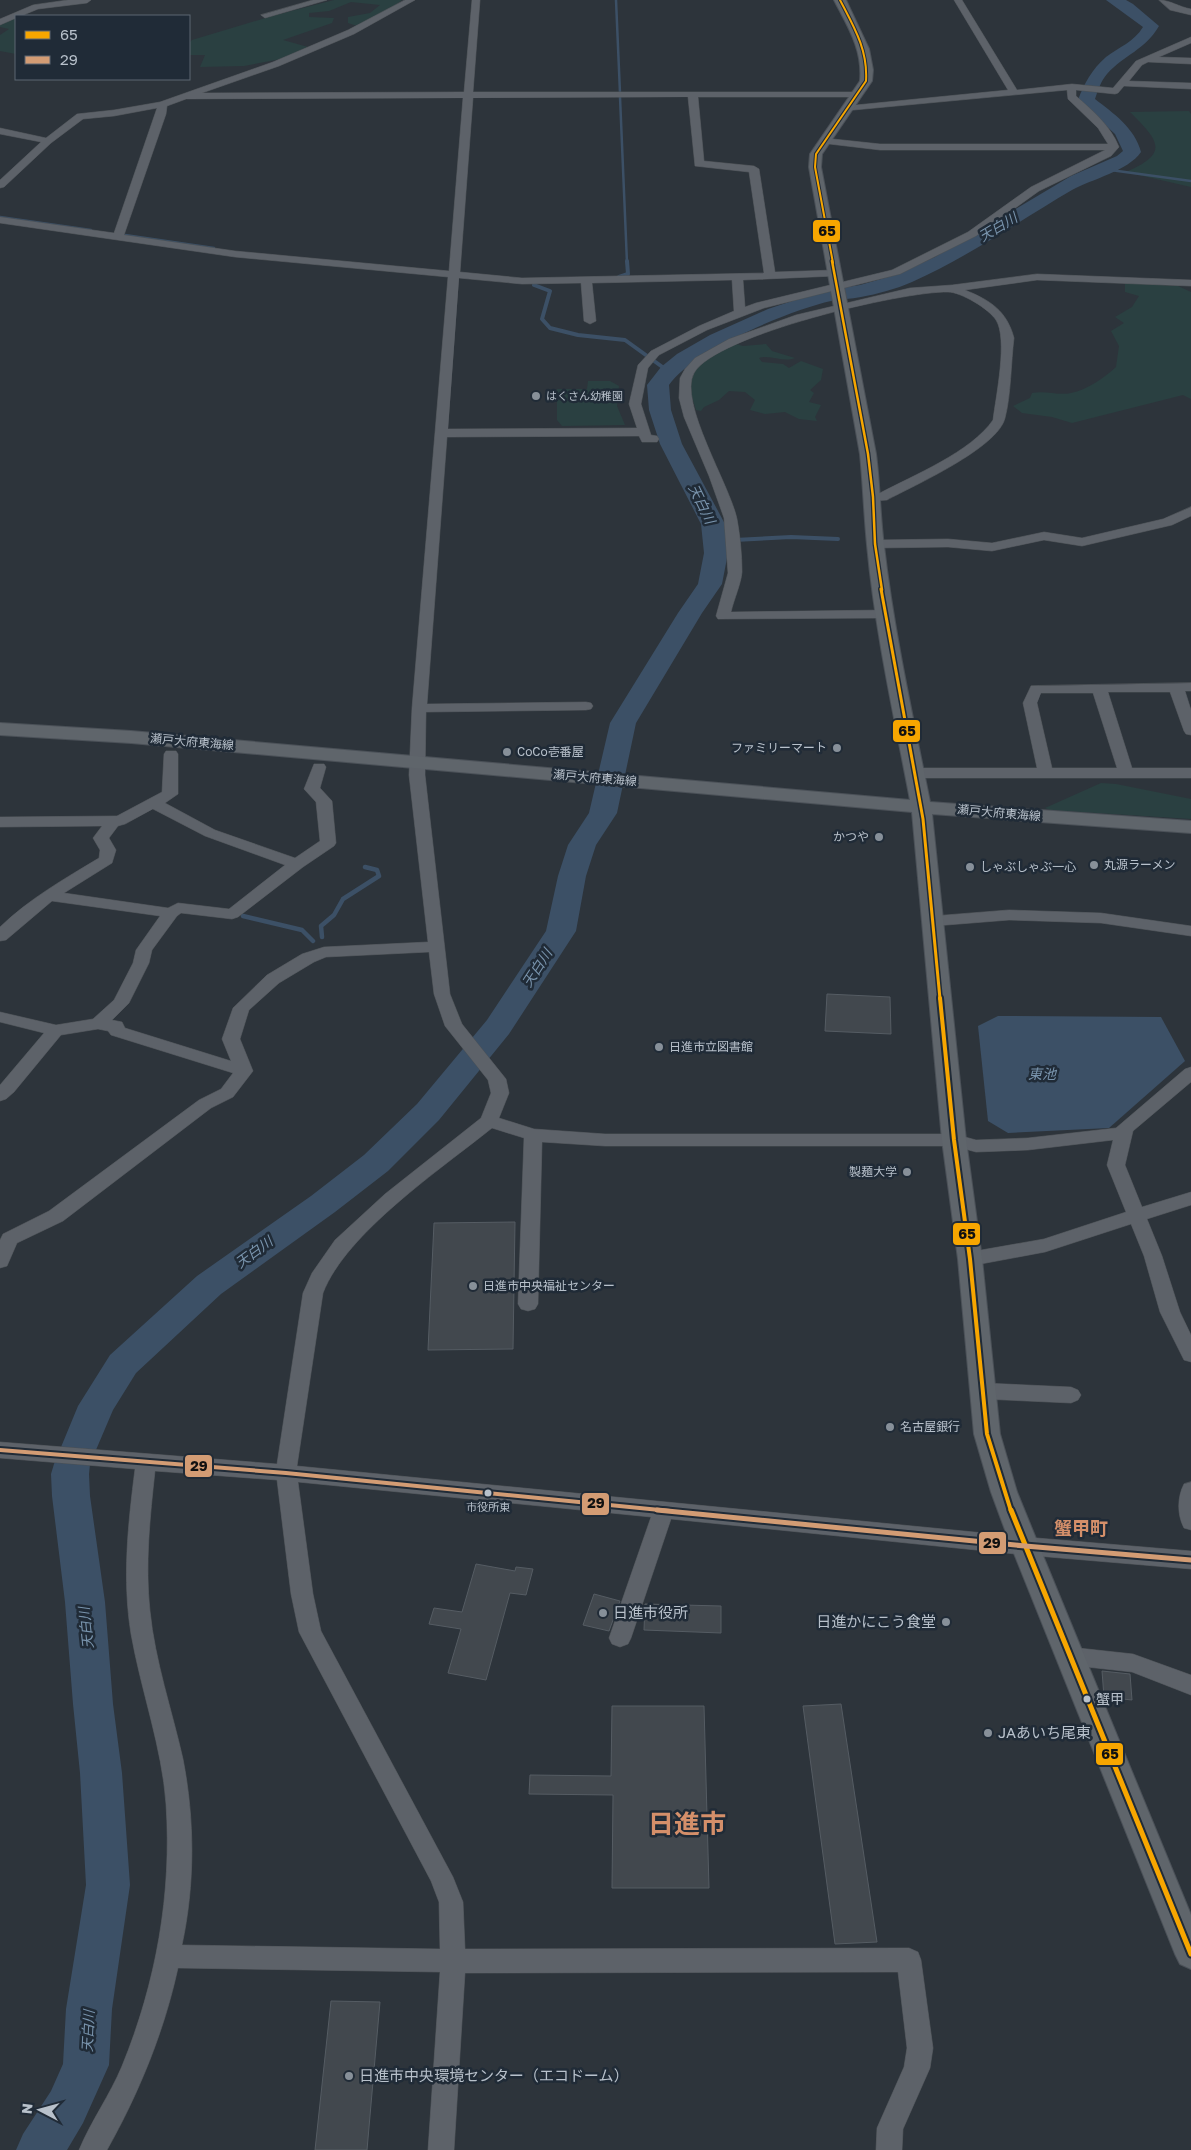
<svg xmlns="http://www.w3.org/2000/svg" width="1191" height="2150" font-family="'Golos Text','Noto Sans JP',sans-serif">
	<style>
		.green { fill: #2a4041 }
		.water { fill: #3c5066 }
		.lines { fill: none; stroke-linecap: round; stroke-linejoin: round }
		.stream-far2 { stroke: #3c5066; stroke-width: 2.5 }
		.stream-far1 { stroke: #3c5066; stroke-width: 4 }
		.stream { stroke: #3c5066; stroke-width: 4.5 }
		.river { fill: #3c5066; fill-rule: evenodd }
		.building { fill: #42484e; stroke: #555c63 }
		.minor-casing { stroke: #4b5055; stroke-width: 1 }
		.major-casing { stroke: #4b5158; stroke-width: 2 }
		.minor { fill: #5d6269; fill-rule: evenodd }
		.major { fill: #5f656b; fill-rule: evenodd }
		.bus-1-far4-casing { stroke: #202b37; stroke-width: 4 }
		.bus-1-far3-casing { stroke: #202b37; stroke-width: 5 }
		.bus-1-far2-casing { stroke: #202b37; stroke-width: 6 }
		.bus-1-far1-casing { stroke: #202b37; stroke-width: 8 }
		.bus-1-casing { stroke: #202b37; stroke-width: 9 }
		.bus-2-far1-casing { stroke: #202b37; stroke-width: 8 }
		.bus-2-casing { stroke: #202b37; stroke-width: 9 }
		.bus-1-far4 { stroke: #f7a600; stroke-width: 2 }
		.bus-1-far3 { stroke: #f7a600; stroke-width: 2.5 }
		.bus-1-far2 { stroke: #f7a600; stroke-width: 3 }
		.bus-1-far1 { stroke: #f7a600; stroke-width: 4 }
		.bus-1 { stroke: #f7a600; stroke-width: 5 }
		.bus-2-far1 { stroke: #d39c74; stroke-width: 4 }
		.bus-2 { stroke: #d39c74; stroke-width: 5 }
		.poi-dot { fill: #879099; stroke: #202b37; stroke-width: 2 }
		.bus-dot { fill: #b8c1cb; stroke: #202b37; stroke-width: 2 }
		.labels { text-anchor: middle; stroke-width: 5; stroke-linejoin: round; paint-order: stroke }
		.far-poi-label { font-size: 11px; fill: #b8c1cb; stroke: #202b37; text-anchor: start }
		.bus-label { font-size: 11px; fill: #b8c1cb; stroke: #202b37 }
		.street-label { font-size: 12px; fill: #b8c1cb; stroke: #202b37 }
		.poi-label { font-size: 12px; fill: #b8c1cb; stroke: #202b37; text-anchor: start }
		.water-label { font-size: 14px; font-style: italic; fill: #7994ad; stroke: #202b37 }
		.near-bus-label { font-size: 14px; fill: #b8c1cb; stroke: #202b37; text-anchor: start }
		.near-poi-label { font-size: 15px; fill: #b8c1cb; stroke: #202b37; text-anchor: start }
		.near-quarter-label { font-size: 18px; font-weight: bold; fill: #d48f6a; stroke: #202b37 }
		.near-town-label { font-size: 26px; font-weight: bold; fill: #d48f6a; stroke: #202b37 }
		.line-badge { stroke: #202b37; stroke-width: 2 }
		.pale-badge-label { font-size: 14px; text-anchor: middle; font-weight: bold; fill: #111 }
	</style>
	<rect width="100%" height="100%" fill="#2d343b"/>
	<path class="green" d="M334,0H402L393,7L357,26L348,23V17L370,13L380,5L351,2L329,11L309,13V17L334,18L332,23L283,40L308,47L281,59L244,66L200,67L205,55H189V43L192,40L272,16Z
		M16,17V54L0,51V35L9,29L0,27V24Z
		M1189,111L1191,114V187L1126,172C1170,153 1159,141 1130,112Z
		M1125,283L1178,286L1191,292V399L1183,395L1072,423L1052,417L1022,413L1013,406L1030,398L1032,393C1045,390 1059,396 1071,393C1087,390 1104,378 1116,367L1119,346L1111,331L1124,323L1115,317L1132,307L1139,296L1125,292Z
		M732,343L743,346L766,344L772,351L795,358C783,363 771,354 759,358L762,362L783,364L789,368L801,361L823,369L821,380L810,390L814,393L809,402L821,405L815,417L817,421L799,419L785,412L765,414L750,410L755,400L745,392L729,391L719,400L704,407L701,411L696,410L689,388L696,365Z
		M588,381H610L619,386L617,406L625,425L562,426L557,420V389H587Z
		M1101,783L1116,784L1191,799V819L1050,810L1045,808Z"/>
	<path class="water" d="M998,1016L1161,1017L1185,1061L1109,1128L1008,1133L988,1121L978,1026Z"/>
	<g class="lines">
		<path class="stream-far2" d="M616,0L620,93
			M620,97L627,263
			M1103,169L1191,181
			M0,217L91,230
			M125,235L214,248"/>
		<path class="stream-far1" d="M619,277L628,274L627,261
			M534,285L550,291L542,319L550,328L578,335L625,340L668,371
			M715,541L791,537L838,539"/>
		<path class="stream" d="M243,916L302,930L313,941
			M322,937L321,926L334,915L343,899L379,876L377,870L365,867"/>
		<path class="river" d="M1106,0H1126L1133,4L1159,26C1145,50 1124,55 1107,74C1101,81 1098,90 1095,99C1113,113 1135,128 1141,152C1128,171 1092,179 1072,190C1019,221 968,257 912,282C896,289 877,294 861,297C851,299 841,299 831,301C790,310 692,351 669,385L671,410L682,444L725,524L728,553L722,584L702,613L636,723L617,813L596,845L586,876L576,931L509,1034L439,1120L388,1171L335,1212L221,1294L136,1373L113,1410L90,1464L89,1474L90,1496L105,1602L113,1704L122,1773L130,1885L112,2009L109,2065L83,2123L67,2150H16L23,2134L51,2091L63,2064L66,2009L86,1885L80,1773L73,1704L65,1602L52,1496L51,1474L54,1464L78,1406L110,1355L197,1276L311,1196L364,1155L417,1104L487,1020L546,931L558,876L568,845L589,813L610,723L678,613L698,584L704,553L701,524L660,444L649,410L647,385L661,367L677,354L710,335L768,309L822,291L860,285L895,275L935,257L1071,176L1117,156L1123,151L1115,134L1078,100C1084,84 1092,69 1106,57C1119,47 1134,42 1143,27Z"/>
	</g>
	<path class="building" d="M827,994L890,997L891,1034L825,1031Z
		M515,1222L513,1349L428,1350L434,1223Z
		M476,1564L515,1571L516,1567L533,1569L526,1595L510,1593L486,1680L448,1673L461,1629L429,1624L434,1608L462,1612Z
		M594,1594L620,1601L609,1631L583,1625Z
		M645,1604L721,1606V1633L644,1630Z
		M1102,1671L1130,1674L1132,1700L1104,1697Z
		M841,1704L877,1942L835,1944L803,1706Z
		M612,1706H704L709,1888H612L613,1795L529,1794L530,1775L611,1776Z
		M331,2001L380,2002L367,2150H315Z"/>
	<g class="lines">
		<defs>
			<path id="minor" d="M68,0H91L87,3L38,9L21,16H16V18L0,25V19L33,5Z
				M313,0H327L265,18L261,15Z
				M405,0H415L354,34L279,66L202,93L464,92L472,0H480L473,92H859L861,94L856,97H698L704,161L754,166L759,169L775,272L835,270L840,273L835,276L743,280L745,307L756,303L892,270L968,232L1031,187L1105,150H880L821,143L819,141L824,138L880,144H1108L1098,128L1068,99L1067,90L843,111L841,109L846,106L1008,90L954,0H962L1017,90L1072,84L1113,88L1136,61L1191,37V43L1159,57L1191,58V64L1148,62L1142,65L1129,81L1191,83V89L1124,86L1118,93L1115,94L1076,90V96C1093,111 1110,125 1119,147L1111,156L1039,191L976,236L900,274L764,308L707,330L659,355L648,368L641,404L651,435L657,436L659,439L657,442H642L639,436L447,437L427,704L586,702L591,703L593,706L591,709L586,710L426,712L425,775L450,994L462,1024L506,1079L509,1093L499,1118L534,1129L605,1134H954L976,1140L1028,1138L1116,1128L1185,1069L1191,1067V1082L1133,1131L1125,1165L1142,1207L1191,1192V1205L1147,1219L1162,1256L1180,1312L1191,1335V1362L1184,1360L1160,1312L1144,1256L1131,1224L1045,1252L970,1266L963,1264L960,1259L963,1254L970,1252L1044,1239L1126,1212L1107,1165L1113,1140L1028,1150L976,1152L954,1146H605L542,1142L538,1304L535,1309L528,1311L521,1309L518,1304L524,1138L492,1128C441,1169 346,1233 323,1293L297,1466L1025,1537L1191,1551V1569L1025,1555L671,1519L631,1638L628,1644L620,1647L612,1644L609,1638L651,1517L298,1482L313,1594L321,1631L453,1877L463,1902L465,1949L909,1948L918,1952L921,1960L933,2048L930,2068L903,2129L902,2150H876L877,2128L904,2067L907,2048L898,1972L465,1973L454,2150H428L440,1972L178,1968C164,2032 139,2093 107,2150H79C91,2121 110,2095 122,2066C156,1983 172,1894 166,1804C162,1747 141,1691 131,1634C122,1579 128,1524 135,1469L0,1458V1442L277,1464L303,1293L312,1273L335,1240L385,1194L481,1118L491,1093L488,1080L445,1026L434,994L429,952L326,957L314,962L279,983L249,1010L240,1039L253,1071L233,1097L211,1108L63,1221L17,1243L7,1266L0,1268V1240L3,1234L49,1211L199,1100L221,1089L233,1073L111,1035L108,1031L98,1029L61,1035L14,1092L6,1099L0,1101V1085L44,1033L0,1022V1012L56,1025L93,1019L114,1000L133,963L136,950L160,916L52,901L6,940L0,941V927C29,899 64,879 99,858L100,850L93,838L102,826L0,827V817L117,816L162,792L164,754L166,751H176L178,754V794L165,803L215,830L295,858L320,841L316,802L304,789L314,764H324L326,767L320,788L332,801L336,843L334,846L303,867L238,917L232,919L181,913L177,916L152,950L149,963L129,1003L112,1020L122,1022L125,1028L231,1061L222,1039L233,1008L267,975L302,954L324,947L428,942L409,775L412,708L448,277L235,257L0,223V217L114,233L157,108L114,116L83,119L51,143L4,187L0,188V180L41,142L0,134V128L46,138L77,114L114,110L160,102L273,62L348,30ZM688,97L695,166L749,172L764,273L522,278L460,272L473,98ZM463,98L449,271L235,251L124,235L166,114L167,106L186,99ZM459,278L522,284L581,283L584,321L590,324L596,321L592,283L732,280L734,311L699,326L651,351L638,365L629,404L637,428L448,429ZM153,809L205,836L285,865L229,909L178,903L168,908L64,893L112,863L116,850L109,838L118,826L125,824ZM155,1471L277,1480L291,1594L299,1632L431,1881L439,1902L440,1949L182,1945C195,1885 195,1820 183,1759C172,1710 155,1661 150,1611C145,1564 150,1517 155,1471Z
				M1159,0C1170,0 1179,7 1191,9V15L1170,10Z
				M1037,274L1191,280V286L1037,280L965,290C990,300 1007,311 1014,338C1011,362 1011,396 1005,418C998,448 913,486 887,500L873,501L867,497L868,494L880,493C914,475 971,452 993,420C996,396 1008,339 996,320C989,309 961,292 948,292C903,291 715,335 694,373C678,402 730,485 737,519C740,535 742,555 742,572C741,584 734,599 731,612L885,610L892,614L885,618L718,619L716,616L728,573L724,518L709,476L684,417L679,398L680,378L685,369L695,358L729,339L796,315L910,288L952,285Z
				M1191,507V516L1172,525L1082,546L1044,540L992,551L948,547L875,548L868,544L875,540L948,539L992,543L1044,532L1082,538L1163,519Z
				M1191,683V691H1185L1191,710V735L1186,734L1184,731L1170,692H1108L1132,768H1191V778H915L910,776L907,773L910,770L915,768H1037L1023,703L1031,686ZM1041,693H1093L1117,768H1052L1037,703Z
				M1009,910L1101,913L1191,926V936L1101,923L1009,920L934,926L928,924L926,921L928,918L934,916Z
				M983,1383L1071,1387L1078,1390L1081,1395L1078,1400L1071,1403L983,1399L976,1396L973,1391L976,1386Z
				M1191,1482V1530L1184,1528C1177,1515 1177,1497 1184,1484Z
				M1069,1647L1133,1654L1191,1675V1695L1132,1672L1069,1665L1061,1663L1058,1656L1061,1649Z"/>
			<path id="major" d="M834,0H846L869,49L873,70L872,81L822,154L821,167L876,454C880,484 880,515 884,546C894,632 913,717 930,802L1191,821V833L932,814L966,1140L982,1259L1000,1434L1017,1492L1039,1546L1191,1915V1969L1180,1964L1175,1954L1011,1546L991,1492L974,1434L958,1259L942,1140L912,812L131,743L0,735V723L131,731L910,800C894,716 875,631 867,545C864,515 863,484 860,454L809,167L810,154L860,81C863,50 848,27 834,0Z"/>
		</defs>
		<use href="#minor" class="minor-casing"/>
		<use href="#major" class="major-casing"/>
		<use href="#minor" class="minor"/>
		<use href="#major" class="major"/>
		<defs>
			<path id="bus-1-far4" d="M833,263L815,167L816,154L866,81C868,50 854,27 840,0"/>
			<path id="bus-1-far3" d="M832,261L868,454L873,497L875,544L882,590"/>
			<path id="bus-1-far2" d="M881,589L923,819L940,999"/>
			<path id="bus-1-far1" d="M940,998L954,1140L970,1259L987,1434L1011,1511"/>
			<path id="bus-1" d="M1011,1510L1191,1954"/>
			<path id="bus-2-far1" d="M0,1450L286,1473L670,1511"/>
			<path id="bus-2" d="M657,1510L1025,1546L1191,1560"/>
		</defs>
		<use href="#bus-1-far4" class="bus-1-far4-casing"/>
		<use href="#bus-1-far3" class="bus-1-far3-casing"/>
		<use href="#bus-1-far2" class="bus-1-far2-casing"/>
		<use href="#bus-1-far1" class="bus-1-far1-casing"/>
		<use href="#bus-1" class="bus-1-casing"/>
		<use href="#bus-2-far1" class="bus-2-far1-casing"/>
		<use href="#bus-2" class="bus-2-casing"/>
		<use href="#bus-1-far4" class="bus-1-far4"/>
		<use href="#bus-1-far3" class="bus-1-far3"/>
		<use href="#bus-1-far2" class="bus-1-far2"/>
		<use href="#bus-1-far1" class="bus-1-far1"/>
		<use href="#bus-1" class="bus-1"/>
		<use href="#bus-2-far1" class="bus-2-far1"/>
		<use href="#bus-2" class="bus-2"/>
	</g>
	<g class="poi-dot">
		<circle cx="536" cy="396" r="5"/>
		<circle cx="837" cy="748" r="5"/>
		<circle cx="507" cy="752" r="5"/>
		<circle cx="879" cy="837" r="5"/>
		<circle cx="1094" cy="865" r="5"/>
		<circle cx="970" cy="867" r="5"/>
		<circle cx="659" cy="1047" r="5"/>
		<circle cx="907" cy="1172" r="5"/>
		<circle cx="473" cy="1286" r="5"/>
		<circle cx="890" cy="1427" r="5"/>
		<circle cx="603" cy="1613" r="5"/>
		<circle cx="946" cy="1622" r="5"/>
		<circle cx="988" cy="1733" r="5"/>
		<circle cx="349" cy="2076" r="5"/>
	</g>
	<g class="bus-dot">
		<circle cx="488" cy="1493" r="4.5"/>
		<circle cx="1087" cy="1699" r="4.5"/>
	</g>
	<g class="labels">
		<g class="far-poi-label">
			<text x="546" y="400">はくさん幼稚園</text>
		</g>
		<g class="bus-label">
			<text x="488" y="1511">市役所東</text>
		</g>
		<g class="street-label">
			<text transform="translate(192 742) rotate(5)" y="4">瀬戸大府東海線</text>
			<text transform="translate(595 778) rotate(5)" y="4">瀬戸大府東海線</text>
			<text transform="translate(999 813) rotate(5)" y="4">瀬戸大府東海線</text>
		</g>
		<g class="poi-label">
			<text x="827" y="752" text-anchor="end">ファミリーマート</text>
			<text x="517" y="756">CoCo壱番屋</text>
			<text x="869" y="841" text-anchor="end">かつや</text>
			<text x="1104" y="869">丸源ラーメン</text>
			<text x="980" y="871">しゃぶしゃぶ一心</text>
			<text x="669" y="1051">日進市立図書館</text>
			<text x="897" y="1176" text-anchor="end">製麺大学</text>
			<text x="483" y="1290">日進市中央福祉センター</text>
			<text x="900" y="1431">名古屋銀行</text>
		</g>
		<g class="water-label">
			<text transform="translate(998 227) rotate(-31)" y="5">天白川</text>
			<text transform="translate(702 504) rotate(64)" y="5">天白川</text>
			<text transform="translate(537 968) rotate(-57)" y="5">天白川</text>
			<text x="1042" y="1079">東池</text>
			<text transform="translate(254 1252) rotate(-36)" y="5">天白川</text>
			<text transform="translate(86 1628) rotate(-96)" y="5">天白川</text>
			<text transform="translate(88 2031) rotate(-87)" y="5">天白川</text>
		</g>
		<g class="near-bus-label">
			<text x="1096" y="1704">蟹甲</text>
		</g>
		<g class="near-poi-label">
			<text x="613" y="1618">日進市役所</text>
			<text x="936" y="1627" text-anchor="end">日進かにこう食堂</text>
			<text x="998" y="1738">JAあいち尾東</text>
			<text x="359" y="2081">日進市中央環境センター（エコドーム）</text>
		</g>
		<g class="near-quarter-label">
			<text x="1081" y="1535">蟹甲町</text>
		</g>
		<g class="near-town-label">
			<text x="687" y="1833">日進市</text>
		</g>
	</g>
	<g class="line-badge">
		<rect x="812" y="219" width="29" height="24" rx="5" fill="#f7a600"/>
		<rect x="892" y="719" width="29" height="24" rx="5" fill="#f7a600"/>
		<rect x="952" y="1222" width="29" height="24" rx="5" fill="#f7a600"/>
		<rect x="184" y="1454" width="29" height="24" rx="5" fill="#d39c74"/>
		<rect x="581" y="1492" width="29" height="24" rx="5" fill="#d39c74"/>
		<rect x="978" y="1531" width="29" height="24" rx="5" fill="#d39c74"/>
		<rect x="1095" y="1742" width="29" height="24" rx="5" fill="#f7a600"/>
	</g>
	<g class="pale-badge-label">
		<text x="827" y="236">65</text>
		<text x="907" y="736">65</text>
		<text x="967" y="1239">65</text>
		<text x="199" y="1471">29</text>
		<text x="596" y="1508">29</text>
		<text x="992" y="1548">29</text>
		<text x="1110" y="1759">65</text>
	</g>
	<rect x="15" y="15" width="175" height="65" fill="#202b37" stroke="#5d6772"/>
	<rect x="25" y="31" width="25" height="8" fill="#f7a600" stroke="#5d6772"/>
	<text x="60" y="40" font-size="15" fill="#b8c1cb">65</text>
	<rect x="25" y="56" width="25" height="8" fill="#d39c74" stroke="#5d6772"/>
	<text x="60" y="65" font-size="15" fill="#b8c1cb">29</text>
	<g transform="translate(40 2110) rotate(276)" stroke="#202b37" stroke-width="4" paint-order="stroke">
	<path d="M0-4L9 19L0 12L-9 19Z" fill="#b8c1cb"/>
	<text y="-8" font-size="14" font-weight="bold" text-anchor="middle" fill="#b8c1cb">N</text>
	</g>
</svg>
